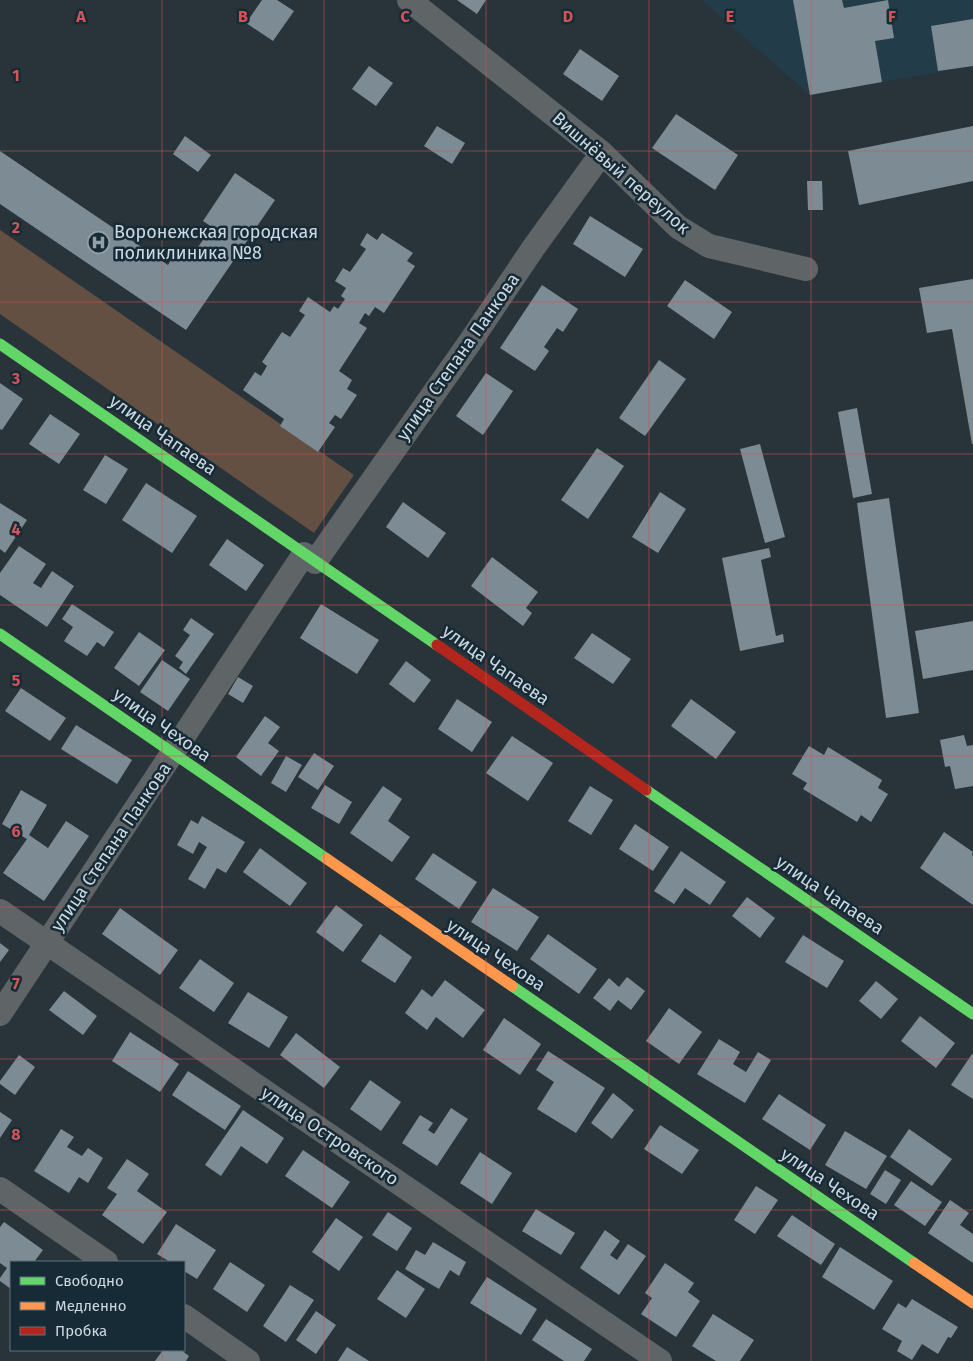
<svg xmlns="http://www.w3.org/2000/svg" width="973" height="1361" font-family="'Fira Sans',sans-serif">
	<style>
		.built { fill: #223c4a }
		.park { fill: #635043 }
		.building { fill: #7d8b94 }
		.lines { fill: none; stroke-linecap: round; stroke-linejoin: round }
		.street { stroke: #5f6466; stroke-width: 24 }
		.fast { stroke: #63d668; stroke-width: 11 }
		.slow { stroke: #ff974d; stroke-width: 11 }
		.jam { stroke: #b3261e; stroke-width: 11 }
		.grid { fill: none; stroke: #d45456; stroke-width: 1; stroke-opacity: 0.55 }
		.labels { text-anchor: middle; stroke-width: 5; stroke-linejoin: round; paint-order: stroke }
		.street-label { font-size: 18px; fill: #cdd9e1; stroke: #172b37 }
		.poi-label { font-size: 18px; fill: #cdd9e1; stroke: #172b37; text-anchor: start }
		.grid-label { font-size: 16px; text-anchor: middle; font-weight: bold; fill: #d45456; stroke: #172b37; stroke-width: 5; stroke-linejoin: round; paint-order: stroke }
	</style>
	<rect width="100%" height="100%" fill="#29343a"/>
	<path class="built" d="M702,0H973V66L810,95Z"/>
	<path class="park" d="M0,230L354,475L314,533L0,314Z"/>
	<path class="building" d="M262,0H277L294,11L273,41L246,23Z
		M457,0H486L477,14Z
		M793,0H842L844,8L888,0L894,38L875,41L882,82L810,95Z
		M973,19V66L938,71L931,26Z
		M580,49L619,76L602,101L563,74Z
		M369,66L393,83L376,106L352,89Z
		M676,114L738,155L715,190L652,148Z
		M437,126L465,143L452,164L424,146Z
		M973,126V181L859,205L848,151Z
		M185,136L211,155L198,172L173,154Z
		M0,151L168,265L176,252L189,260L212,227L203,221L235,173L275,200L186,330L0,204Z
		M807,181H822L823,210H808Z
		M590,216L643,249L625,277L573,244Z
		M367,233L377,240L382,233L413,253L407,261L415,266L384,313L375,307L369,316L365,313L359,323L367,328L339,371L352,380L347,389L357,395L341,419L335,415L329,423L335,427L318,452L280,426L284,419L243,390L255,372L261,376L267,366L262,362L282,332L290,337L305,315L299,311L308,297L330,312L334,306L338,309L345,299L341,296L346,288L335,281L343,268L350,272L366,249L360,245Z
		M973,279V444H972L952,329L927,333L919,288Z
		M685,280L732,312L714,339L667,306Z
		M542,285L578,309L563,332L557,328L544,347L549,351L535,371L500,348Z
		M659,360L686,379L645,436L619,418Z
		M486,373L513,391L483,435L456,416Z
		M0,383L23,399L2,430L0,429Z
		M857,408L872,494L853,498L838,412Z
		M50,414L80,434L59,464L29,444Z
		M760,444L785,537L765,543L740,449Z
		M597,448L624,466L588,519L561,500Z
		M105,455L128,469L106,504L83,490Z
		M146,483L197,516L172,553L122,520Z
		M660,492L686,509L658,553L632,537Z
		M889,498L919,713L886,718L857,503Z
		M403,502L446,533L428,558L386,527Z
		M0,503L27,520L5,553L0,549Z
		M227,539L264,565L246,591L209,565Z
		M19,546L46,564L33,583L41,588L52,571L74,586L47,627L0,595V573Z
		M769,548L771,557L761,560L776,636L783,634L784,642L740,651L722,558Z
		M492,557L538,592L526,608L532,613L523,626L471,586Z
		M72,604L114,632L104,647L97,642L87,656L64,641L73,627L62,619Z
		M321,604L379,640L357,674L300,638Z
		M191,618L214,634L186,674L179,668L183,662L175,656L190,635L183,630Z
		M973,621V670L923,679L915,631Z
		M139,632L165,650L139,686L114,668Z
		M592,633L631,659L613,684L574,658Z
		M162,660L190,679L168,711L140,692Z
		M406,661L431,680L414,703L389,684Z
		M238,677L253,686L243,703L228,694Z
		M21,688L66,718L50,741L5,711Z
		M457,699L492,722L472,752L438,729Z
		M691,699L736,732L716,759L671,726Z
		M265,716L280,727L268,743L279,751L261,776L236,757Z
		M76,725L132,760L117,784L61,749Z
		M964,735L967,746L973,745V786L955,789L950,766L945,767L940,740Z
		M512,736L553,763L528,801L486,773Z
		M809,746L824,755L828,747L882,780L878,788L888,794L871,822L861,815L857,822L803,789L807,783L792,774Z
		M314,753L334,766L318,790L298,777Z
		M286,756L302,765L286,792L271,783Z
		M325,785L352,802L339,824L311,808Z
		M383,786L402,799L388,821L410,837L392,862L350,833Z
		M590,786L613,800L591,835L568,821Z
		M21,790L47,805L29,835L48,848L66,821L89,836L44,901L3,873L27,839L2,824Z
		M202,816L245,842L226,873L217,868L205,889L188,879L207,847L199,842L193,854L177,845L191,820L198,824Z
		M635,824L669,847L653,871L619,849Z
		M944,832L973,852L972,855L973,856V905L920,868Z
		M260,848L307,883L290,906L243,872Z
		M681,851L726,882L710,905L685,888L674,904L654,891Z
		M433,853L477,882L459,909L415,879Z
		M493,888L539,917L517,951L471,922Z
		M747,897L775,918L760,938L732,916Z
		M336,905L363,925L343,952L316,932Z
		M120,908L178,950L160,975L102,934Z
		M380,934L412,957L395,983L361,961Z
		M548,934L597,969L579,994L530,959Z
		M803,935L844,961L827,988L785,962Z
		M0,943L9,950L0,962Z
		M200,959L234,983L214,1012L179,988Z
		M627,977L645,991L631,1010L618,1000L610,1011L593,998L609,978L619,987Z
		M445,980L485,1010L463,1038L436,1017L427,1030L405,1013L422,989L432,997Z
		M876,981L898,999L881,1019L859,1001Z
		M64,991L97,1016L83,1035L49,1010Z
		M248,992L288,1017L269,1048L228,1023Z
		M669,1008L702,1032L679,1064L646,1041Z
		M920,1016L955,1043L936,1068L901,1041Z
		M504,1018L541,1044L520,1075L483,1050Z
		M130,1032L179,1064L160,1092L112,1061Z
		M296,1033L340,1067L324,1088L280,1055Z
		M719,1039L740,1052L733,1064L746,1072L758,1052L771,1060L745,1103L697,1074Z
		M548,1051L605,1088L576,1133L537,1109L554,1082L536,1070Z
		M972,1054L973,1055V1099L951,1085Z
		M19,1055L35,1067L15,1095L0,1084V1081Z
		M188,1071L241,1106L225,1130L172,1095Z
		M370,1080L401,1102L381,1131L350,1109Z
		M613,1093L634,1110L612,1139L591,1123Z
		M779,1094L826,1125L810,1150L762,1119Z
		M451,1108L468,1119L437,1166L402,1143L420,1115L433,1123L428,1130L434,1134Z
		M243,1110L284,1138L267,1164L241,1146L221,1176L205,1165Z
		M0,1112L12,1120L0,1138Z
		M660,1125L699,1150L682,1174L644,1149Z
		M61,1129L74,1137L67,1147L82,1156L88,1148L103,1158L88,1183L79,1177L69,1193L34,1171Z
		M909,1129L952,1159L932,1186L890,1157Z
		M845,1131L887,1156L866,1189L825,1165Z
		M303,1150L350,1182L332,1208L285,1176Z
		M480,1152L512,1173L492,1204L460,1183Z
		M127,1159L149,1174L137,1191L167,1212L143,1244L102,1215L117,1194L107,1188Z
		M885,1170L901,1180L886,1204L870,1194Z
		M911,1181L942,1202L925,1226L894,1205Z
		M756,1186L778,1200L755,1234L734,1220Z
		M950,1200L969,1213L960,1225L973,1234V1263L928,1233Z
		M536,1209L575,1233L561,1255L522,1231Z
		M388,1212L412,1228L397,1251L372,1235Z
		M792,1215L835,1244L821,1265L777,1236Z
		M336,1218L363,1237L339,1271L312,1252Z
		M4,1222L43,1250L34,1262H11V1289L0,1281V1278L7,1268L0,1263V1227Z
		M176,1224L216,1250L197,1279L184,1271V1262H170L157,1254Z
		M605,1230L620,1241L610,1255L617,1260L628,1244L646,1256L619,1295L580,1268Z
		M433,1242L466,1262L459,1276L450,1270L439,1289L405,1269L416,1250L425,1255Z
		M840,1247L893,1281L874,1310L822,1277Z
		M230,1262L265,1285L247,1312L213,1289Z
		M665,1263L694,1283L688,1292L700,1301L676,1337L641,1314L652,1298L645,1293Z
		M397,1270L425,1289L406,1318L377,1299Z
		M487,1277L537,1309L521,1335L470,1303Z
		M290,1285L314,1300L286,1342L263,1326Z
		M912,1299L958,1327L951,1338L948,1337L938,1354L922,1344L912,1360L897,1351L902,1341L882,1329L898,1303L906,1308Z
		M316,1311L336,1325L316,1354L296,1340Z
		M713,1314L754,1340L740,1361H716L692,1346Z
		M546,1319L592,1349L584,1361H564L532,1340Z
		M347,1347L369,1361H338Z
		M163,1350H181L189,1356L186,1361H155Z"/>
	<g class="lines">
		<path class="street" d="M409,0L602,153L678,227L709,246L806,269
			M315,562L470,342L534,247L602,153
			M0,911L660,1361
			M0,1014L304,554
			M0,1189L106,1262
			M184,1316L248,1361"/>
		<path class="fast" d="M0,344L437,645
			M0,634L327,859
			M646,790L973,1014
			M512,986L914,1263"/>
		<path class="slow" d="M327,859L512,986
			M914,1263L973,1303"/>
		<path class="jam" d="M437,645L646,790"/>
	</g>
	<path class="grid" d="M162,0V1262M324,0V1361M486,0V1361M649,0V1361M811,0V1361M0,151H973M0,302H973M0,454H973M0,605H973M0,756H973M0,907H973M0,1059H973M0,1210H973M162,1350V1361"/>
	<defs>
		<symbol id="hospital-ring" viewBox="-11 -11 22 22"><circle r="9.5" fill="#172b37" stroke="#949fa7" stroke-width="1.5"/><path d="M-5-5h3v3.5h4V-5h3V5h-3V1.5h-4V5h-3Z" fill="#949fa7"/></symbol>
	</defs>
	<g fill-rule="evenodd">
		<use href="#hospital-ring" x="86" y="230" width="25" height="25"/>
	</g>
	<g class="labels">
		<g class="street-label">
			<text transform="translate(621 173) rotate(41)" y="6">Вишнёвый переулок</text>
			<text transform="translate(458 357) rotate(-55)" y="6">улица Степана Панкова</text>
			<text transform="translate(163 435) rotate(35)" y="6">улица Чапаева</text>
			<text transform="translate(496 665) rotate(35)" y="6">улица Чапаева</text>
			<text transform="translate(162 725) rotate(35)" y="6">улица Чехова</text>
			<text transform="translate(111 847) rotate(-56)" y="6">улица Степана Панкова</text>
			<text transform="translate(830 895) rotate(34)" y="6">улица Чапаева</text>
			<text transform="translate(496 955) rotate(34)" y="6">улица Чехова</text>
			<text transform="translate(330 1136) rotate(34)" y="6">улица Островского</text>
			<text transform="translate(830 1184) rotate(34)" y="6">улица Чехова</text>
		</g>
		<g class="poi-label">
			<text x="114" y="238">Воронежская городская<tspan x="114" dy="21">поликлиника №8</tspan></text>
		</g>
	</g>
	<g class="grid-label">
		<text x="81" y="22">A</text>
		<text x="243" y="22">B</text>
		<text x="405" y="22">C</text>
		<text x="568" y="22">D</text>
		<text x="730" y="22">E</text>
		<text x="892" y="22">F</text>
		<text x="16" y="81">1</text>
		<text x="16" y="233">2</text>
		<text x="16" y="384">3</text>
		<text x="16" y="535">4</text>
		<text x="16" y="686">5</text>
		<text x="16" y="837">6</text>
		<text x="16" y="989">7</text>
		<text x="16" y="1140">8</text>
	</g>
	<rect x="10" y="1261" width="175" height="90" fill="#172b37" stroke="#60717b"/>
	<rect x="20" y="1277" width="25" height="8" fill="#63d668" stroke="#60717b"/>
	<text x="55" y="1286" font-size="15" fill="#cdd9e1">Свободно</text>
	<rect x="20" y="1302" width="25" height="8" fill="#ff974d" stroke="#60717b"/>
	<text x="55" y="1311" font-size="15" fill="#cdd9e1">Медленно</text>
	<rect x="20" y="1327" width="25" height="8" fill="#b3261e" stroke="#60717b"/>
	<text x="55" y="1336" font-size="15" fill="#cdd9e1">Пробка</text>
</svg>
